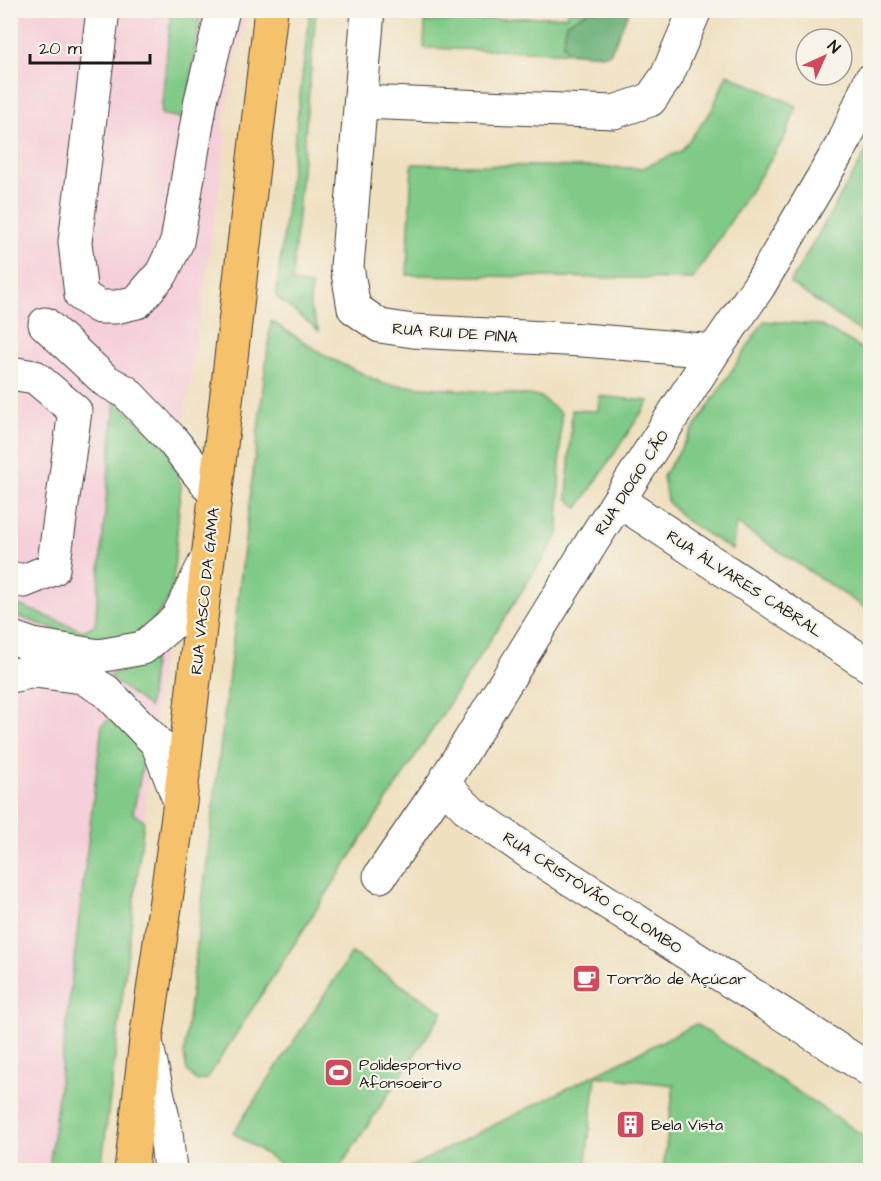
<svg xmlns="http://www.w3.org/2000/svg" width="881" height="1181" font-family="'Architects Daughter',sans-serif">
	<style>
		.built { fill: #f5cfd9 }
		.green { fill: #80ca87; stroke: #4e7352; stroke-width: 1.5 }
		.forest { fill: #68ae74; stroke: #426548; stroke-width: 1.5 }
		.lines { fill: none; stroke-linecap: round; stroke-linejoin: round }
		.minor-casing { stroke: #3c3935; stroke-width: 35 }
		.major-casing { stroke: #3c3935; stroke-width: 35 }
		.minor { stroke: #fff; stroke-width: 33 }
		.major { stroke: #f5c16b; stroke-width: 33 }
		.labels { text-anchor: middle; stroke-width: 4.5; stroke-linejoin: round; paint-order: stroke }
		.street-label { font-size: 16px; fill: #1c1c1c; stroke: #f7f3e8 }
		.poi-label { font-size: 16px; fill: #1c1c1c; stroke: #f7f3e8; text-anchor: start }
	</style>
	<rect width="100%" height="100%" fill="#f7f3e8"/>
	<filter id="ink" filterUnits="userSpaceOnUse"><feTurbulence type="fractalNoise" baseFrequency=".0167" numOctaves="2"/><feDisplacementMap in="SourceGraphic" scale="12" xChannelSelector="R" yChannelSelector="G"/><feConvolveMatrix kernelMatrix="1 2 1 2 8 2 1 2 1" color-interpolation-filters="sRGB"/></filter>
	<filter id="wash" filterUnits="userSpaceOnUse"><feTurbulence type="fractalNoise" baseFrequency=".008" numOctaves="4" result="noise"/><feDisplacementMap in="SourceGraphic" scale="24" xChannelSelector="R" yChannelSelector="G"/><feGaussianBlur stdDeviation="1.35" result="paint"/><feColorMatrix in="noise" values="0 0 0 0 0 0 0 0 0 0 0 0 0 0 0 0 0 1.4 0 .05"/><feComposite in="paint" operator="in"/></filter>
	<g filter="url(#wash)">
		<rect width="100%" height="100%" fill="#efe0c0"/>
		<path class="built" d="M10,11H247L221,133L224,132L227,134L185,414L181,485L144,821L101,1170H11Z"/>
		<path class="green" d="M171,11H201L185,119L161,114Z
			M310,11H316L292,282L311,285L310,308L319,331L276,297Z
			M567,11H629L611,52L606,55L558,52L424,48L425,22L567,16Z
			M727,74L797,106L784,139L693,279L407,275L412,164L643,168L681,151L712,110Z
			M870,145V338L790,283Z
			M271,321L329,358L384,384L539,396L561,413L558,535L207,1079L197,1081L187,1071L184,1054Z
			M764,321L819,325L855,344L870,356V611L736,523L732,550L685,520L667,501L663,476Z
			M599,396L649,401L578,508L567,498L572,410L598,411Z
			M115,400L169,451L181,485L172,593L149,628L133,635L83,639L11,614V602L83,631L95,625Z
			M154,656L149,707L108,676Z
			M116,714L145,754L133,813L144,821L101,1170H49L102,725Z
			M352,953L443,1012L338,1170H290L233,1133Z
			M696,1024L870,1140V1170H663L674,1085L596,1076L586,1162L594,1166L591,1170H404Z"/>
		<path class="forest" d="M590,11H629L611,52L606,55L567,52L563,44L566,23Z"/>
	</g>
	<g filter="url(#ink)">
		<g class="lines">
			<defs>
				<path id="minor" d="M103,10L75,242L81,295L99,307H116L137,302L162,273L177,242L201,100L223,10
					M368,10L347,267L354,308L380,326L413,331L583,340L714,351
					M362,102L614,112L650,100L667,76L695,10
					M45,324L106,381L126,392L172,440L215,494
					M10,373L35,377L75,411L53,569L24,581L10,578
					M619,501L870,666
					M10,637L33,645L99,656L143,648L177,619L206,561
					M10,676L34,671L82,677L106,691L157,743L180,802
					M443,784L471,812L530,853L870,1070
					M380,876L443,784L592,542L714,351L759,286L845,140L870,81
					M147,1046L166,1132L170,1170"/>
				<path id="major" d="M131,1170L146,1040L180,802L271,10"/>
			</defs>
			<use href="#minor" class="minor-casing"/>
			<use href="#major" class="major-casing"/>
			<use href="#minor" class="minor"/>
			<use href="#major" class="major"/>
		</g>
	</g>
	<defs>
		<symbol id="cafe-square" viewBox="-11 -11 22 22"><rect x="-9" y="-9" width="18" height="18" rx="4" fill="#d1495b" stroke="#f7f3e8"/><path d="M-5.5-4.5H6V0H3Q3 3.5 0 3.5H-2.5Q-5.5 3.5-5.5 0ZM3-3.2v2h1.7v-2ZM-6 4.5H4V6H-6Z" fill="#fff"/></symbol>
		<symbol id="stadium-square" viewBox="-11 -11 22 22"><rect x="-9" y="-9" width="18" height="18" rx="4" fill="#d1495b" stroke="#f7f3e8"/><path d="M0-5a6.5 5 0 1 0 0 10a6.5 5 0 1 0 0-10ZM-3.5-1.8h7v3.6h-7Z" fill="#fff"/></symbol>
		<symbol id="building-square" viewBox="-11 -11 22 22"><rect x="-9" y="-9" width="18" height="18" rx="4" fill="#d1495b" stroke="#f7f3e8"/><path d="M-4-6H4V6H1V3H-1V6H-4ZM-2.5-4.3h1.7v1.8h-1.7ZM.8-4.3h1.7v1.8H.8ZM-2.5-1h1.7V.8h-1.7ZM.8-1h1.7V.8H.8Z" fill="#fff"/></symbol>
	</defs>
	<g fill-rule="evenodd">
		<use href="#cafe-square" x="570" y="962" width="33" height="33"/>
		<use href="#stadium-square" x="322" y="1056" width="33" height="33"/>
		<use href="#building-square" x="614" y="1108" width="33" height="33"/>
	</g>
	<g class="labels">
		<g class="street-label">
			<text transform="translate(455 332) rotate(4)" y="6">RUA RUI DE PINA</text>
			<text transform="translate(631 482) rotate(-57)" y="6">RUA DIOGO CÃO</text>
			<text transform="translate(745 583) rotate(33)" y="6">RUA ÁLVARES CABRAL</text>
			<text transform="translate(204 591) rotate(-84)" y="6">RUA VASCO DA GAMA</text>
			<text transform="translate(593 892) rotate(33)" y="6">RUA CRISTÓVÃO COLOMBO</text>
		</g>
		<g class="poi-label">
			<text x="607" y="984">Torrão de Açúcar</text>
			<text x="359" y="1070">Polidesportivo<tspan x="359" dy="18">Afonsoeiro</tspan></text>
			<text x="651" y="1130">Bela Vista</text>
		</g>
	</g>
	<rect width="881" height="1181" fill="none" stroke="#f7f3e8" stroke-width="36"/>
	<g transform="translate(824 57) rotate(45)"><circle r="28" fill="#f7f3e8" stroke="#9f9d96" stroke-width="1.5"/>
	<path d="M0-4.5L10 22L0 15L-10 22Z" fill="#d1495b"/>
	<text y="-9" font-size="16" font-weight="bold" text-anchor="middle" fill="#1c1c1c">N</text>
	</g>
	<path d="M30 54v9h120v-9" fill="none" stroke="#1c1c1c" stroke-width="3"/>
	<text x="39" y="54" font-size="18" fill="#1c1c1c" stroke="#f7f3e8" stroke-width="4.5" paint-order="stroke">20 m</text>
</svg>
